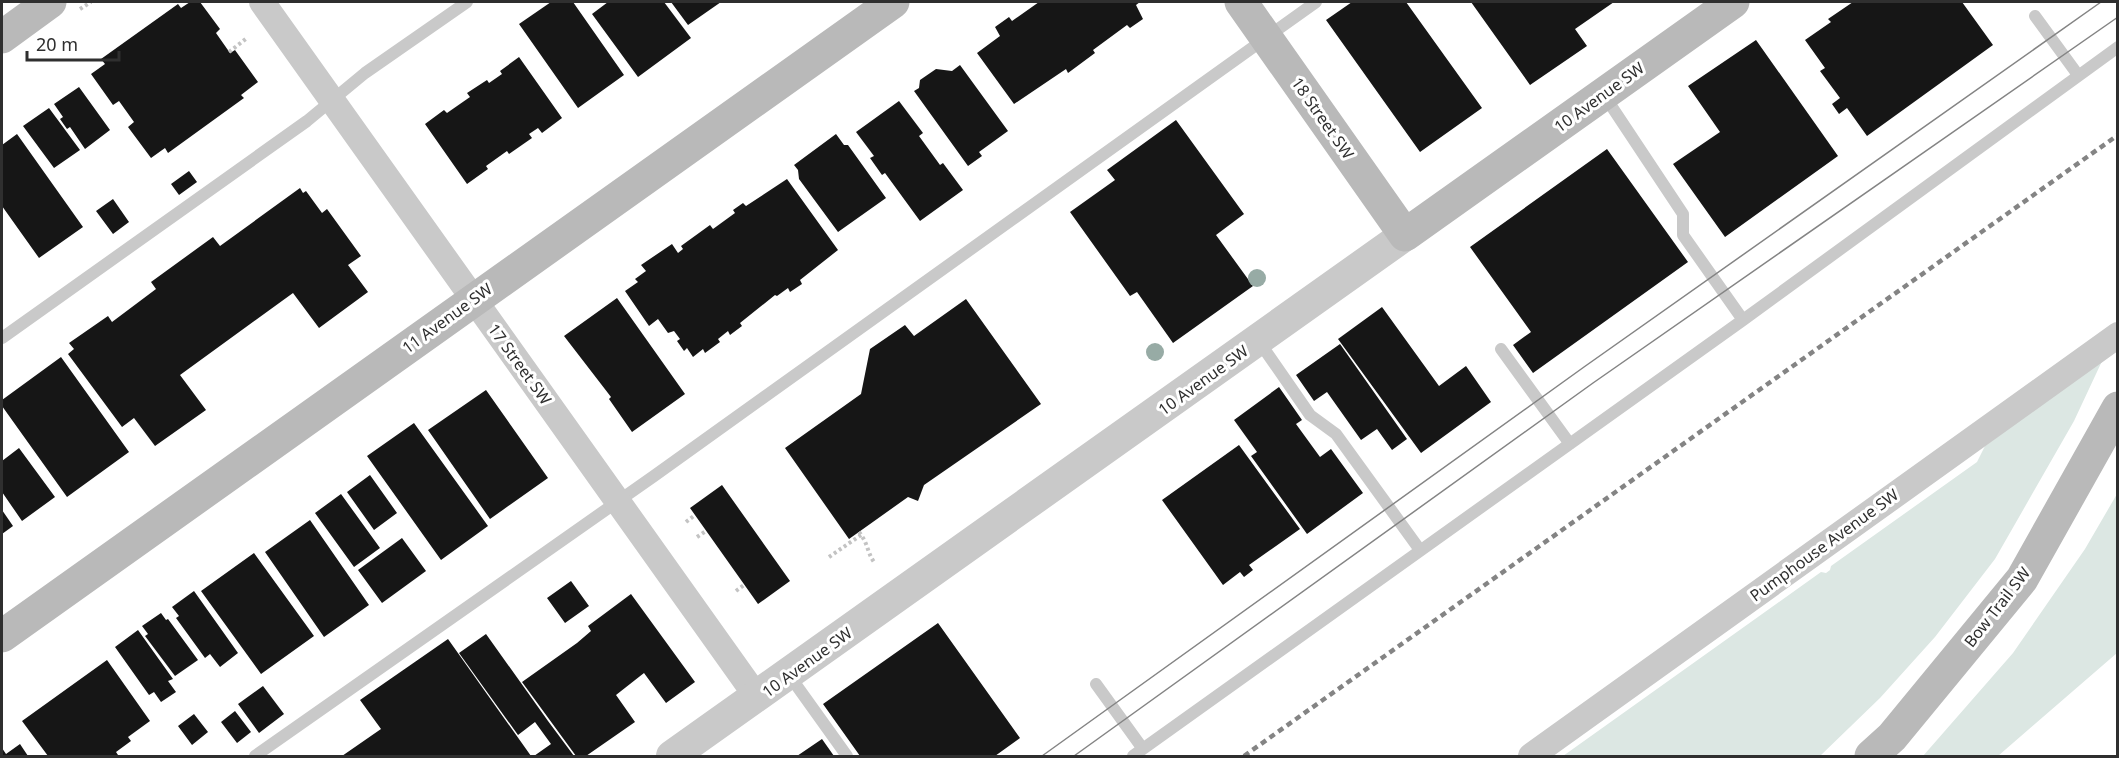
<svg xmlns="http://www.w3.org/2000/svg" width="2119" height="758" font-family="'Noto Sans',sans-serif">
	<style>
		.green { fill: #dce7e3 }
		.building { fill: #161616 }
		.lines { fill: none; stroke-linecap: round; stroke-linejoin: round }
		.path { stroke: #c3c3c3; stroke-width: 4; stroke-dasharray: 3 3; stroke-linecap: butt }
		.service { stroke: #c9c9c9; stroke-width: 12 }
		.minor { stroke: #c9c9c9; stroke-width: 26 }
		.tertiary { stroke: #c9c9c9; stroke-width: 32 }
		.secondary { stroke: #b9b9b9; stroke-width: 33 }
		.tram { stroke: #848484; stroke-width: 1.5 }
		.rail { stroke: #848484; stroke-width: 4.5; stroke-dasharray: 6 4.5; stroke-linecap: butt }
		.tree { fill: #97aba5 }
		.labels { text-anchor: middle; stroke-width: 6; stroke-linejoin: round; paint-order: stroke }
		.street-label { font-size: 16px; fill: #2f2f2f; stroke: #fff }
	</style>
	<rect width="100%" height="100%" fill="#fff"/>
	<path class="green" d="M2103,359L2074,421L1995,559L1935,637L1880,698L1820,756H1563L1821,572L1826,573L1830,570L1831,566L1977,462L1985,446Z
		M2117,494V653L1998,756H1923L2013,653L2085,549Z"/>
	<path class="building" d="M190,2H200L220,29L216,33L230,53L235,50L258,82L241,95L244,98L168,153L165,148L151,158L128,127L134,122L119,101L113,105L91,74L105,64L101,59L178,4L181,8Z
		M551,2H573L624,75L578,108L519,24Z
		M608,2H664L691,38L638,77L592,14Z
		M671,2H721L688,25Z
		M1039,2H1140L1136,5L1143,19L1130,28L1127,25L1093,50L1095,53L1068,73L1066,69L1014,104L977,53L1000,36L995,27L1009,17L1012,21Z
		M1352,2H1406L1482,108L1420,152L1326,20Z
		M1471,2H1614L1575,29L1587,46L1530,85Z
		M1853,2H1962L1993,45L1867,136L1847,108L1839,114L1832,104L1840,98L1820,71L1825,68L1805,40L1831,22L1828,19Z
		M1756,40L1838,156L1725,237L1673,164L1720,132L1688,86Z
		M519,57L562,118L542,133L538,128L529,134L532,138L509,154L507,151L486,166L488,169L467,184L425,124L444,110L447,113L470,97L467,93L487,80L489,83L502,74L500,71Z
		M960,65L1008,131L979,152L982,156L968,166L914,91L919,88L920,80L936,69L952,71Z
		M79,87L110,130L85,149L70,127L67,129L60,119L63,117L54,104Z
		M899,101L923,133L919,136L940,165L943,163L963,190L920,221L885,173L882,175L870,158L874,156L856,132Z
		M49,108L80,150L54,168L23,126Z
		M1176,120L1244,214L1216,235L1253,286L1173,343L1137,292L1130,296L1070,212L1115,180L1107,170Z
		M17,134L83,227L39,258L2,206V145Z
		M836,134L844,145H848L886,198L838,232L799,179L798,170L794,165Z
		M1607,149L1688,262L1533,373L1513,345L1531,332L1470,247Z
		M189,171L197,182L179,195L171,184Z
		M787,179L838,250L800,280L802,284L790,292L788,288L777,296L775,295L740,323L742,326L730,335L728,331L718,339L720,342L705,353L703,349L693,357L687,348L684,351L677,341L680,339L674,331L668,333L658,319L649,326L625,291L638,282L635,279L646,271L641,265L672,244L678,253L683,249L681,246L710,225L713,229L735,213L733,210L743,203L746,206Z
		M300,188L303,193L306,191L322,213L327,209L361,256L348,265L368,292L319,328L293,293L180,375L206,410L155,446L134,418L122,427L68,354L74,349L69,343L108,316L112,322L156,289L151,282L213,237L220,246Z
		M113,199L129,222L113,234L96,211Z
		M617,298L685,394L632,432L609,399L611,397L564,336Z
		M966,299L1041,404L924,485L918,501L908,497L849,539L785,448L861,394L870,349L905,325L914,336Z
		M1382,307L1439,386L1466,366L1491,402L1421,453L1338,339Z
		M1340,344L1407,439L1392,450L1377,429L1361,440L1327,392L1314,401L1296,375Z
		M61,357L129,452L67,497L2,406V400Z
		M1279,387L1302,420L1296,424L1320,457L1331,449L1363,493L1307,534L1251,456L1257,452L1234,420Z
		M486,390L548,478L490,519L428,430Z
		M414,423L488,526L441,560L367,456Z
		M1239,445L1300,529L1249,565L1253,570L1244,577L1240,572L1223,585L1162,500Z
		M19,448L55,497L22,521L2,492V461Z
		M370,475L397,513L374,530L347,492Z
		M722,485L790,581L758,604L690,508Z
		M341,494L380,548L354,567L315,513Z
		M2,510L13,526L2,534Z
		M310,520L369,605L324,637L265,552Z
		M402,538L426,571L382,603L358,570Z
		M254,553L314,636L261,674L201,591Z
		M571,581L589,606L565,623L547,598Z
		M194,591L238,653L220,667L210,654L205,658L176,618L179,616L172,607Z
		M631,594L695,682L666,703L644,673L616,695L635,722L586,756H576L522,682L577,643L591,631L588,626Z
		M161,613L166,620L168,619L198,660L175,676L145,636L148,634L142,626Z
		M938,623L1020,738L995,756H860L823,704Z
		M138,630L173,679L168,681L176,692L161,702L154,692L149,695L115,647Z
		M486,634L548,721L574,756H534L551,744L535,722L518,735L459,653Z
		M448,639L531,756H342L381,729L360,700Z
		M107,660L150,721L128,737L131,741L116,752L118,755L115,756H48L22,721Z
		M263,686L284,714L259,733L238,704Z
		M235,711L251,732L237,743L221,722Z
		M194,714L208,732L192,745L178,726Z
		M822,739L834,756H797Z
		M20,744L28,756H2V748L6,754Z"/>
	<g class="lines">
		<path class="path" d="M80,9L91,2
			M229,52L247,38
			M686,522L695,515
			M859,532C868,543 867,552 874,562
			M697,537L706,531
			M829,557L861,535
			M736,591L744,585"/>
		<path class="service" d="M2035,16L2078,75
			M1604,95L1683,214V235L1743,320
			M2,338L307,121L365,73L467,2
			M1258,340L1310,415L1336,434L1420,550
			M1501,349L1570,444
			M789,675L847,756
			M1096,684L1143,749
			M255,756L654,476L1316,2
			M1133,756L1743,320L2118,47"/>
		<path class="minor" d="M262,2L757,697
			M1531,756L2118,335"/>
		<path class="tertiary" d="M672,756L1405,235"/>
		<path class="secondary" d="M1241,2L1405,235L1733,2
			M2,37L50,2
			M2,636L893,2
			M1871,756L1892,737L2022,579L2118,408"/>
		<path class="tram" d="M1042,756L1584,367L2101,2
			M1074,756L1593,383L2118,17"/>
		<path class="rail" d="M1244,756L2118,135"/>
	</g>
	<g class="tree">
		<circle cx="1257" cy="278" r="9"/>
		<circle cx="1155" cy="352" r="9"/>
	</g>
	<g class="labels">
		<g class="street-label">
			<text transform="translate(1599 97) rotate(-36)" y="6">10 Avenue SW</text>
			<text transform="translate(1323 118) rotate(55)" y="6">18 Street SW</text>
			<text transform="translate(447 318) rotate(-36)" y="6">11 Avenue SW</text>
			<text transform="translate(520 364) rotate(54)" y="6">17 Street SW</text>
			<text transform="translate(1203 380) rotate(-36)" y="6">10 Avenue SW</text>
			<text transform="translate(1824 545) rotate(-36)" y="6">Pumphouse Avenue SW</text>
			<text transform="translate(1997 607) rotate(-52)" y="6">Bow Trail SW</text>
			<text transform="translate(807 662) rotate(-36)" y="6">10 Avenue SW</text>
		</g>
	</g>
	<rect width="2119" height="758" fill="none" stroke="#2f2f2f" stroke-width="6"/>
	<path d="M27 51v9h92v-9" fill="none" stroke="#2f2f2f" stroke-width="3"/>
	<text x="36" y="51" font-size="18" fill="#2f2f2f" stroke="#ffffff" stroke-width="4.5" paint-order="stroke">20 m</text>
</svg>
